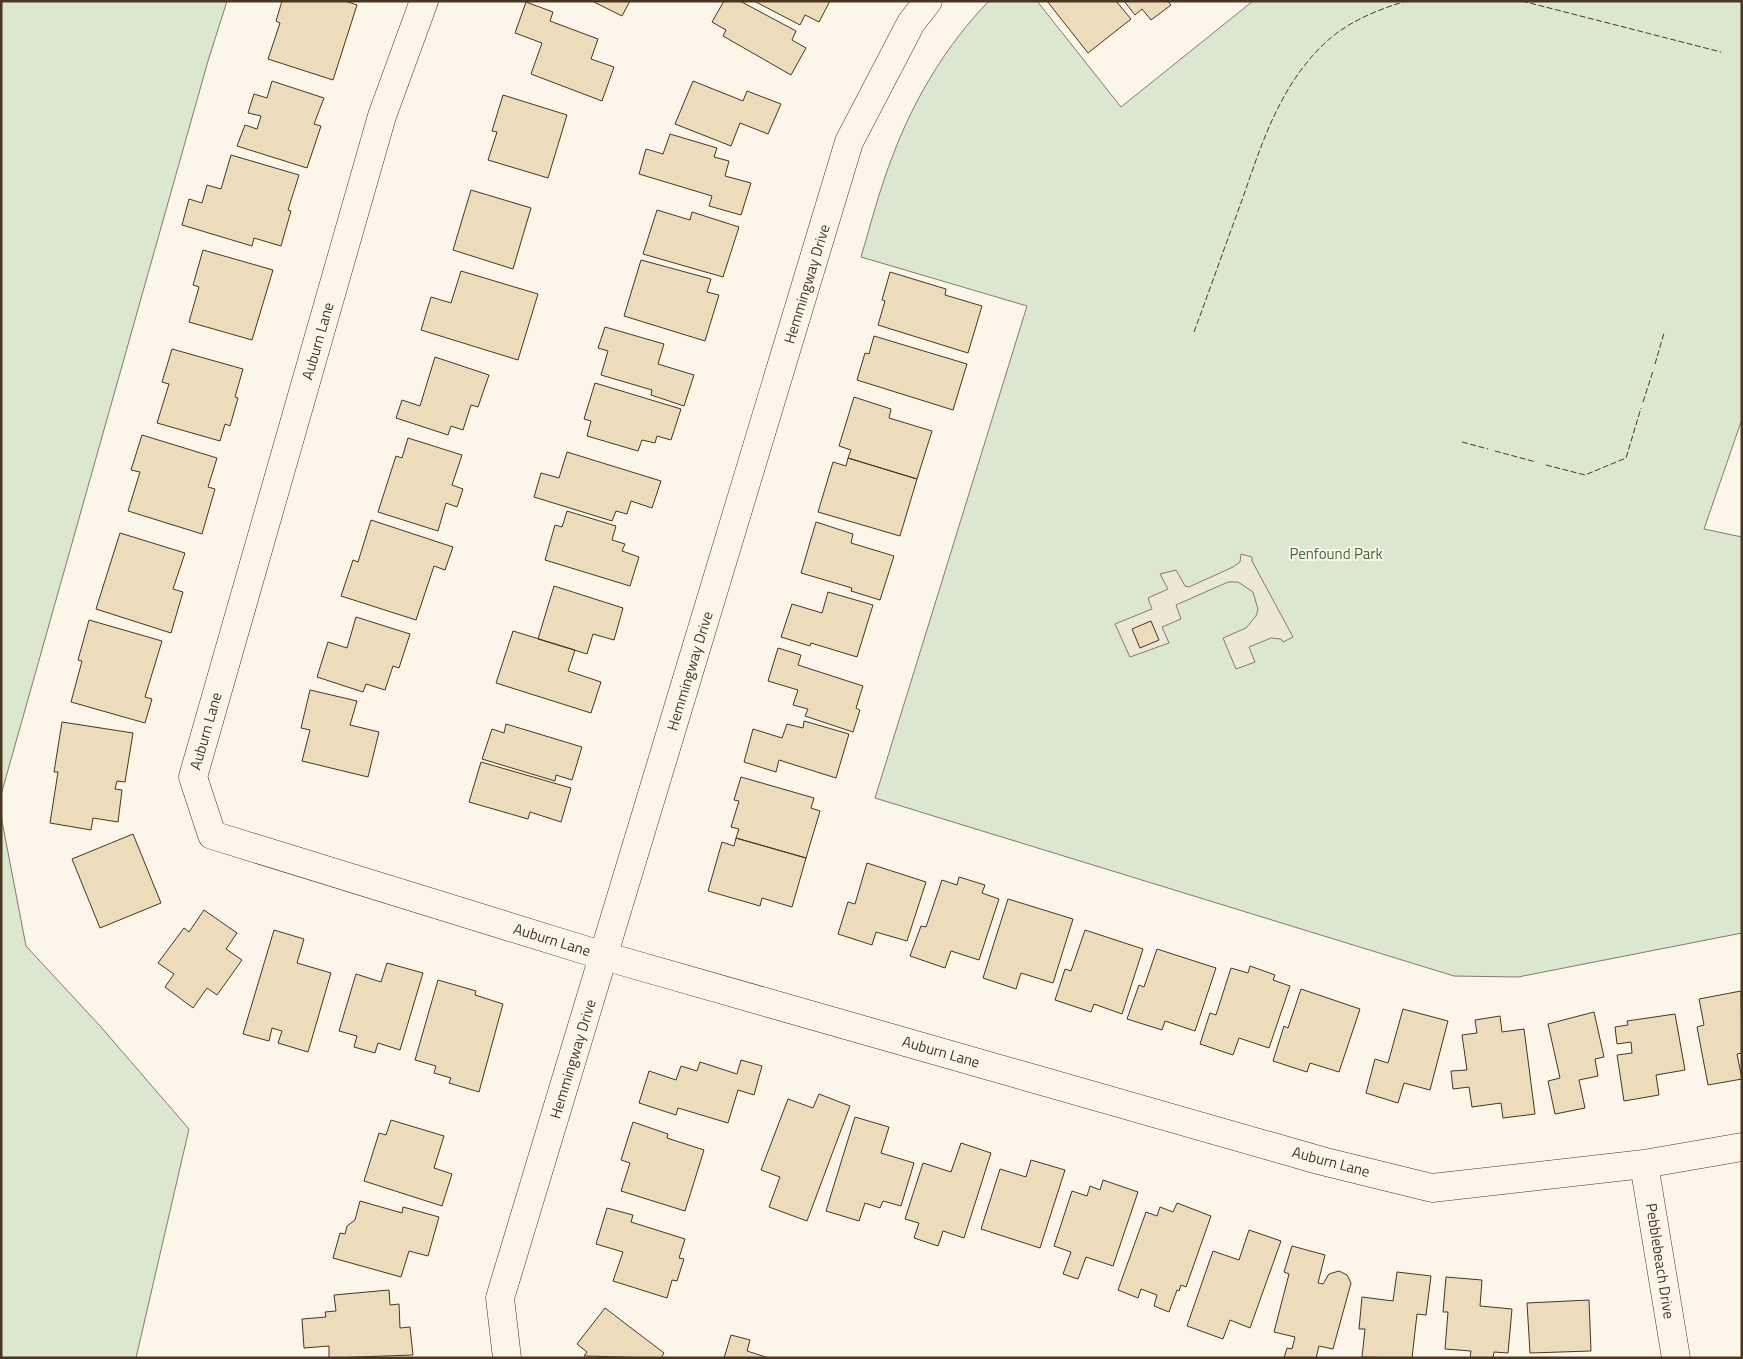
<svg xmlns="http://www.w3.org/2000/svg" width="1743" height="1359" font-family="'Titillium Web',sans-serif">
	<style>
		.green { fill: #dce7d0; stroke: #887966 }
		.parking { fill: #ede7d9; stroke: #887966 }
		.building { fill: #ecdcbc; stroke: #4a3520 }
		.lines { fill: none; stroke-linecap: round; stroke-linejoin: round }
		.minor-casing { stroke: #4a3520; stroke-width: 29 }
		.minor { stroke: #fbf6e9; stroke-width: 28 }
		.fence { stroke: #4a3520; stroke-width: 1; stroke-dasharray: 6 2.5; stroke-linecap: butt }
		.labels { text-anchor: middle; stroke-width: 4; stroke-linejoin: round; paint-order: stroke }
		.street-label { font-size: 15px; fill: #4a3520; stroke: #fbf6e9 }
		.park-label { font-size: 15px; fill: #436837; stroke: #fbf6e9 }
	</style>
	<rect width="100%" height="100%" fill="#fbf6e9"/>
	<path class="green" d="M1,1H227L208,61L1,795Z
		M989,1H1037L1121,107L1253,1H1742V419L1704,529L1742,537V933L1518,977L1454,976L875,798L1027,306L861,257C871,223 880,188 893,155C914,99 947,44 989,1Z
		M1,816L26,946L101,1027L189,1129L136,1358H1Z"/>
	<path class="parking" d="M1241,554L1252,557V561L1293,637L1283,642L1281,639L1271,638L1249,647L1255,662L1236,669L1223,638L1246,628L1256,616L1258,609L1253,592L1238,582H1228L1176,605L1181,619L1162,627L1169,643L1130,657L1115,624L1152,609L1148,598L1168,589L1160,574L1176,570L1185,586L1189,587L1233,567L1240,562Z"/>
	<path class="building" d="M282,1H345L357,5L333,80L268,59L280,23L276,21Z
		M592,1H630L622,16Z
		M724,1H740L796,31L792,40L806,48L791,75L723,36L726,30L712,22Z
		M754,1H830L819,22L805,15L800,25Z
		M1047,1H1116L1131,19L1088,53Z
		M1124,1H1168L1171,5L1151,20L1142,9L1135,15Z
		M526,2L553,12L550,21L598,39L591,59L614,67L602,101L531,74L542,43L515,33Z
		M272,81L324,98L314,124L321,126L307,168L237,146L245,125L257,129L261,116L248,113L254,94L267,98Z
		M693,81L743,101L747,91L781,104L768,134L740,123L731,146L675,124Z
		M503,95L567,115L548,178L488,160L497,132L492,131Z
		M670,134L717,148L714,157L729,161L725,176L751,183L741,215L709,206L712,196L639,174L646,149L663,154Z
		M231,155L299,175L288,210L291,211L281,246L254,238L252,246L182,225L189,199L202,203L207,185L221,189Z
		M471,190L531,208L513,269L453,250Z
		M657,210L690,220L692,212L739,227L723,277L643,254Z
		M203,250L273,270L252,340L189,322L199,287L193,285Z
		M641,260L711,279L707,292L719,295L705,341L624,316Z
		M461,271L538,294L518,360L421,330L431,297L451,303Z
		M890,272L946,289L945,295L982,306L968,353L878,325L885,301L882,300Z
		M605,327L664,344L658,364L694,375L684,406L651,395L652,390L601,375L608,351L598,348Z
		M874,336L967,364L953,410L857,380L865,353L869,354Z
		M172,349L243,369L235,397L238,398L230,426L225,424L220,441L157,423L169,384L162,382Z
		M435,357L489,375L478,407L471,405L463,430L451,426L448,435L396,418L402,400L420,406Z
		M595,383L681,409L671,440L657,436L655,443L642,440L638,451L587,436L591,421L584,419Z
		M854,397L891,409L889,418L932,431L917,479L848,458L851,450L839,446Z
		M142,435L217,458L208,487L215,489L202,534L128,511L140,472L131,470Z
		M408,438L462,455L452,485L463,489L457,507L446,503L438,531L378,512L396,456L402,458Z
		M567,452L661,481L652,508L631,501L627,514L616,511L612,521L534,497L541,473L559,478Z
		M848,458L917,479L900,536L818,512L833,462L846,466Z
		M567,511L616,526L612,540L625,544L622,551L639,557L630,586L545,560L555,525L562,527Z
		M371,520L453,547L445,570L434,566L416,620L341,596L353,560L358,562Z
		M816,522L853,534L851,543L894,556L880,600L851,591L852,588L801,573Z
		M120,533L185,553L173,589L183,592L171,633L96,609Z
		M554,586L623,608L614,640L593,634L587,654L538,639Z
		M828,592L873,605L857,657L811,643L810,646L781,637L792,604L822,613Z
		M356,617L410,634L399,668L393,666L385,690L366,684L363,692L317,677L328,642L347,648Z
		M89,620L162,641L145,697L152,699L145,723L71,702L82,661L78,660Z
		M1151,621L1159,640L1140,648L1132,629Z
		M513,631L575,650L568,671L601,682L591,713L496,683Z
		M778,648L801,655L798,665L863,686L856,708L860,710L853,732L805,716L808,709L793,705L798,690L768,681Z
		M310,690L357,701L350,725L379,732L368,777L302,761L310,730L301,728Z
		M804,721L849,734L836,778L779,760L776,772L744,762L753,729L782,738L787,724L803,728Z
		M62,722L133,733L125,782L117,781L115,789L122,790L118,822L93,818L91,830L50,823L58,772H54Z
		M506,724L582,747L572,780L556,775L555,781L482,759L492,729L504,733Z
		M481,762L571,788L561,822L530,812L528,819L469,802Z
		M741,777L814,798L811,808L820,811L806,858L736,838L739,829L731,827L739,801L734,800Z
		M133,834L161,903L100,928L72,859Z
		M736,838L806,858L792,907L762,898L760,906L708,891L722,842L734,846Z
		M867,863L926,882L907,941L876,932L872,945L838,934L848,902L855,904Z
		M959,877L985,885L982,893L999,899L979,960L951,951L945,968L910,956L921,926L926,927L942,880L957,885Z
		M1008,899L1073,919L1053,983L1021,973L1016,989L983,978Z
		M204,910L237,933L226,949L242,960L217,995L207,988L193,1008L165,987L174,974L158,963L184,928L189,932Z
		M274,930L304,939L297,963L331,973L308,1052L278,1043L282,1031L272,1028L269,1041L243,1034Z
		M1085,930L1143,949L1122,1014L1094,1004L1091,1012L1055,1000L1065,969L1071,971Z
		M1157,949L1216,968L1195,1031L1165,1021L1162,1030L1127,1019L1139,985L1144,987Z
		M387,963L423,973L400,1050L378,1043L375,1053L354,1047L357,1036L339,1031L356,974L381,982Z
		M1250,966L1275,975L1273,980L1290,986L1269,1048L1239,1038L1233,1055L1200,1044L1210,1013L1216,1015L1231,968L1248,973Z
		M438,980L476,991L475,995L503,1004L479,1092L449,1083L451,1078L434,1073L436,1066L415,1060Z
		M1301,989L1360,1009L1339,1072L1310,1063L1307,1072L1273,1061L1284,1026L1288,1028Z
		M1741,991L1742,1053L1737,1054L1742,1079L1708,1085L1697,1027L1704,1025L1699,999Z
		M1403,1009L1448,1021L1430,1090L1404,1083L1398,1103L1366,1093L1375,1059L1388,1063Z
		M1594,1012L1604,1057L1595,1059L1598,1076L1579,1080L1585,1108L1555,1114L1548,1081L1560,1078L1548,1024Z
		M1675,1014L1685,1070L1656,1075L1659,1095L1624,1101L1617,1055L1632,1053L1631,1042L1617,1044L1615,1027L1628,1025L1627,1021Z
		M1500,1016L1502,1032L1524,1029L1535,1114L1503,1118L1501,1103L1472,1107L1469,1087L1453,1089L1451,1071L1467,1070L1462,1035L1477,1033L1475,1020Z
		M741,1060L762,1066L754,1095L738,1090L728,1123L678,1108L676,1115L639,1103L649,1071L676,1080L681,1066L697,1071L700,1062L737,1074Z
		M819,1094L850,1106L807,1221L769,1207L780,1177L761,1170L788,1099L813,1108Z
		M855,1117L889,1127L881,1153L914,1163L901,1206L883,1201L880,1208L865,1203L859,1221L826,1211Z
		M391,1120L444,1136L434,1168L452,1174L442,1206L364,1181L379,1133L386,1135Z
		M633,1122L668,1134L667,1138L704,1150L685,1211L621,1191L630,1163L621,1160Z
		M961,1143L991,1153L964,1238L943,1231L938,1246L914,1238L919,1223L905,1219L923,1163L951,1172Z
		M1031,1160L1065,1170L1040,1248L981,1229L1000,1169L1026,1177Z
		M1103,1180L1138,1192L1113,1266L1086,1257L1078,1279L1063,1274L1071,1252L1054,1246L1072,1191L1087,1196L1090,1186L1100,1190Z
		M360,1201L402,1213L403,1207L439,1217L428,1256L409,1251L401,1277L333,1258L340,1233L345,1234L347,1226L355,1220Z
		M1177,1203L1211,1216L1186,1287L1181,1285L1179,1291L1177,1290L1169,1312L1154,1306L1157,1295L1141,1289L1138,1298L1118,1290L1146,1212L1157,1216L1160,1207L1173,1212Z
		M607,1208L633,1215L631,1222L685,1239L679,1258L684,1259L677,1281L672,1280L667,1298L613,1281L623,1252L596,1244Z
		M1249,1230L1281,1241L1250,1328L1230,1320L1223,1339L1187,1326L1213,1251L1239,1260Z
		M1292,1246L1325,1255L1318,1283L1323,1284L1329,1274L1339,1271L1347,1275L1351,1283L1333,1349L1319,1346L1316,1358H1284L1287,1348L1292,1349L1295,1337L1274,1332L1289,1274L1284,1272Z
		M1397,1272L1431,1276L1426,1315L1417,1314L1412,1358L1362,1357L1365,1329H1359L1362,1297L1393,1301Z
		M1446,1277L1482,1280L1480,1306L1512,1309L1508,1353L1494,1352L1493,1358H1470L1471,1351L1445,1349L1448,1312H1443Z
		M389,1290L390,1305L399,1304L400,1328L410,1327L413,1355L329,1358V1346L304,1348L302,1319L326,1317L325,1312L336,1311L334,1295Z
		M1589,1300L1591,1351L1530,1353L1527,1303Z
		M605,1308L664,1353L661,1358L584,1356L587,1352L577,1344Z
		M731,1335L750,1340L747,1351L769,1358H724Z"/>
	<g class="lines">
		<defs>
			<path id="minor" d="M424,1L382,116L193,777L212,835L604,956L1322,1161L1432,1188L1644,1164L1742,1147
				M1644,1164L1676,1358
				M507,1358L500,1298L849,142L911,23L928,1"/>
		</defs>
		<use href="#minor" class="minor-casing"/>
		<use href="#minor" class="minor"/>
		<path class="fence" d="M1522,1L1721,52
			M1194,332C1210,289 1225,246 1241,203C1261,146 1279,86 1325,43C1347,22 1377,10 1406,1
			M1655,364L1664,333
			M1643,402L1653,371
			M1462,442L1488,449
			M1495,451L1536,462
			M1546,465L1585,475L1626,458L1641,408"/>
	</g>
	<g class="labels">
		<g class="street-label">
			<text transform="translate(807 284) rotate(-73)" y="5">Hemmingway Drive</text>
			<text transform="translate(318 341) rotate(-74)" y="5">Auburn Lane</text>
			<text transform="translate(690 671) rotate(-73)" y="5">Hemmingway Drive</text>
			<text transform="translate(206 731) rotate(-74)" y="5">Auburn Lane</text>
			<text transform="translate(552 940) rotate(17)" y="5">Auburn Lane</text>
			<text transform="translate(941 1052) rotate(16)" y="5">Auburn Lane</text>
			<text transform="translate(573 1059) rotate(-73)" y="5">Hemmingway Drive</text>
			<text transform="translate(1331 1162) rotate(15)" y="5">Auburn Lane</text>
			<text transform="translate(1660 1261) rotate(81)" y="5">Pebblebeach Drive</text>
		</g>
		<g class="park-label">
			<text x="1336" y="559">Penfound Park</text>
		</g>
	</g>
	<rect width="1743" height="1359" fill="none" stroke="#4a3520" stroke-width="5"/>
</svg>
